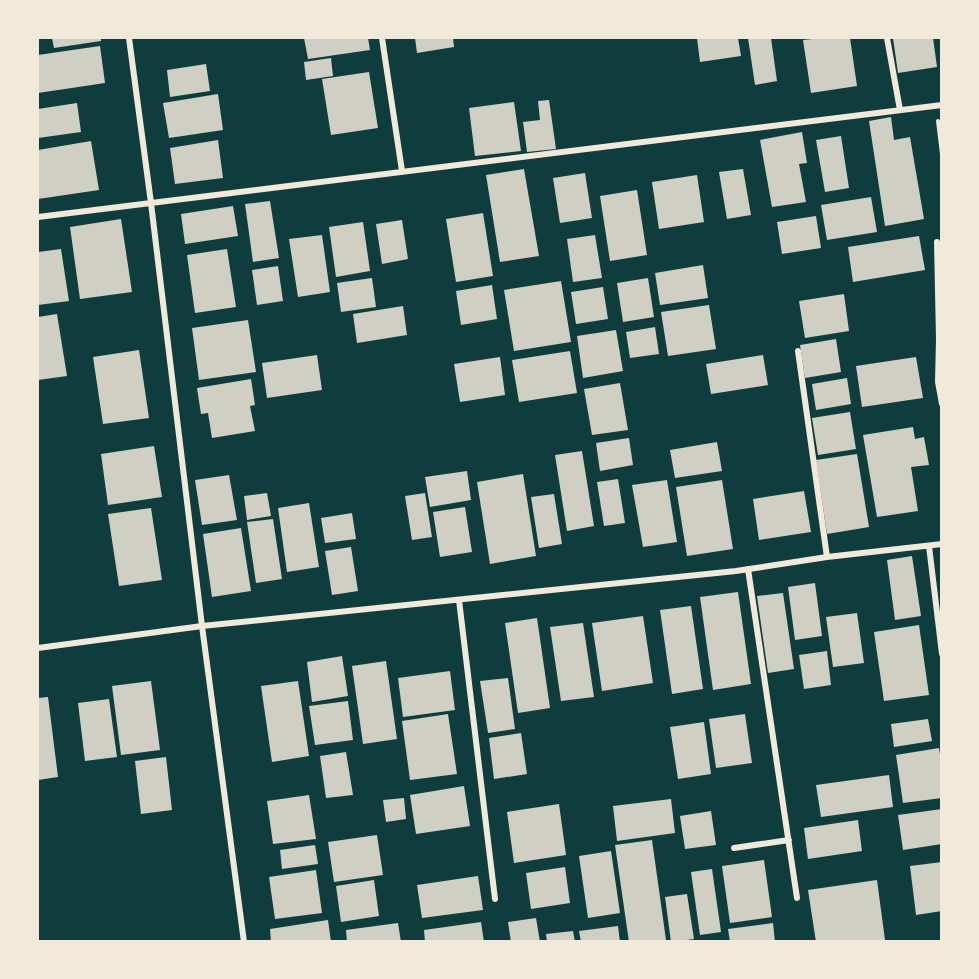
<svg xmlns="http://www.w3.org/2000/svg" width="979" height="979" font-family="Commissioner,sans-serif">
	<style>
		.building { fill: #cfcfc3 }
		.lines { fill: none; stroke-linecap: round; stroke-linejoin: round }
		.path { stroke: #f1e9da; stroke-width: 4 }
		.minor { stroke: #f1e9da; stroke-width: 6 }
	</style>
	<rect width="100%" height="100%" fill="#0f3d3e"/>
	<path class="building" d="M52,38H101V41L54,48Z
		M304,38H368L370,50L308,59Z
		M415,38H453L454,47L417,53Z
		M697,38H738L741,56L700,62Z
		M748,38H771L777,81L755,85Z
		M822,38H850L857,86L811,93L803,40Z
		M893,38H933L937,67L898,73Z
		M100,46L105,83L38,93V55Z
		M331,58L333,76L306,80L304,62Z
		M206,64L210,91L170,97L167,70Z
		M369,72L378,128L331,135L322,79Z
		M218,94L223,130L169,138L163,103Z
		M549,100L556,149L527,152L523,122L540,120L538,101Z
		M514,102L521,151L475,156L469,108Z
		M77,103L81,132L38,138V109Z
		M891,117L894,140L910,137L924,219L885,226L869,121Z
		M802,132L807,163L799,164L806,202L772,207L760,140Z
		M841,136L849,188L825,192L816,140Z
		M218,140L223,178L175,184L170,148Z
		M91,141L99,190L38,199V150Z
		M524,169L539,256L500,262L486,175Z
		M743,169L751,215L727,219L719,172Z
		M585,173L592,218L560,223L553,178Z
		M697,175L704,222L659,229L652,182Z
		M637,190L647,255L610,261L600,196Z
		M871,197L877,232L827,240L821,205Z
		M270,201L279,258L253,262L245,204Z
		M233,206L238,236L185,244L181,214Z
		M483,213L493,276L456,282L446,219Z
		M816,216L821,248L782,254L777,222Z
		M121,219L132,292L80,299L70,227Z
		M402,220L408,259L382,264L376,224Z
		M363,222L370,271L336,277L329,227Z
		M322,235L330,292L298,297L289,239Z
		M595,235L602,278L573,282L567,239Z
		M919,236L925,270L853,282L848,247Z
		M61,249L69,301L38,305V252Z
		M227,249L236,307L195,313L187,255Z
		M703,265L708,298L660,305L655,273Z
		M278,266L283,301L257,305L252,270Z
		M372,278L376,307L341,312L337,283Z
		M648,278L654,317L623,322L617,283Z
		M561,281L571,342L514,351L504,290Z
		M492,285L497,319L461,325L456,291Z
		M603,287L608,319L576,324L571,292Z
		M844,294L849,331L805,338L799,301Z
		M709,305L716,349L668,356L661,312Z
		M403,306L407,335L357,343L353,314Z
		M57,314L67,376L38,380V317Z
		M248,320L256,372L199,380L192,328Z
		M655,327L659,354L630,358L626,332Z
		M616,330L623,371L583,378L577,336Z
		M836,339L841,372L805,378L800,345Z
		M139,350L149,418L103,424L93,357Z
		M570,351L577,393L519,402L512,360Z
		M317,355L322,390L267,398L262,363Z
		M763,355L768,385L711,394L706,364Z
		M500,357L505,395L460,402L454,364Z
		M916,357L923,398L862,407L856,366Z
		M847,378L851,404L816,410L812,384Z
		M251,379L255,405L250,406L255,431L212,438L208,413L201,414L197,388Z
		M620,383L628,430L592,435L584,389Z
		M850,412L856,449L818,455L812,418Z
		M913,427L915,439L924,437L929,465L911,467L918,511L877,517L863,435Z
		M629,438L633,465L600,471L596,443Z
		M717,442L722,471L675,478L670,450Z
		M154,446L162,497L108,505L101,454Z
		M582,451L594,526L567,531L555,455Z
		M857,454L869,527L827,534L816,460Z
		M467,471L471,500L430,507L425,477Z
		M523,474L536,556L490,564L477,482Z
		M229,475L237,520L202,525L195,480Z
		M618,479L625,523L604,526L597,482Z
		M667,480L677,542L643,547L632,485Z
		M722,480L733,549L687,556L676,487Z
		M804,491L811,532L759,540L753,499Z
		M267,493L271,516L247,520L244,496Z
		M425,493L432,537L412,540L405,496Z
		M554,494L562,544L539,548L531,497Z
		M309,503L319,567L287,572L278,508Z
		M465,507L472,552L440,557L433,512Z
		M151,508L162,580L119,586L108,514Z
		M352,513L356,539L325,543L321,518Z
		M273,519L282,579L256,583L247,522Z
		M241,528L251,591L212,597L203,534Z
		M351,547L358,591L332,595L325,551Z
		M912,556L921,616L895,620L887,560Z
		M815,583L822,636L795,640L788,587Z
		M738,592L751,684L713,690L700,597Z
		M783,593L794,669L768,673L757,596Z
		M691,606L703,689L672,694L660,610Z
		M857,613L864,663L833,667L826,617Z
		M643,616L653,683L602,691L592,623Z
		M537,618L550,708L518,713L505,623Z
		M583,623L594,697L561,701L550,627Z
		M919,625L929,695L884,701L874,632Z
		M827,651L831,685L804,689L799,655Z
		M342,656L348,696L312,702L307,662Z
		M386,661L397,739L363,744L352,666Z
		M450,671L455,710L403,717L398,678Z
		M508,678L515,729L488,733L480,681Z
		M151,681L160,750L121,755L112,686Z
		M298,681L309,756L272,762L261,686Z
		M48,697L58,777L38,780V698Z
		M109,699L117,757L85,761L78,703Z
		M348,701L353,740L315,745L309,706Z
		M448,714L457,774L410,780L402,721Z
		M745,714L752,763L716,768L709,719Z
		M928,719L932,741L894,747L891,724Z
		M704,722L711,774L678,779L670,727Z
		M521,733L527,774L494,779L489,738Z
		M939,748L942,767V798L903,803L896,755Z
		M346,752L353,795L326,798L320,756Z
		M166,757L172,810L141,814L135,761Z
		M889,775L893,807L821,817L816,785Z
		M464,786L470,826L416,834L410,795Z
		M309,795L316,839L273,844L267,801Z
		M404,798L406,819L386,822L383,800Z
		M671,799L675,833L617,841L613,806Z
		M559,804L566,855L514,863L507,812Z
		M942,809V844L903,850L898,815Z
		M711,811L716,845L685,849L680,816Z
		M858,820L862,851L808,859L804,828Z
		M377,835L383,875L334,882L328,842Z
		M652,840L666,940L629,942L615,845Z
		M315,845L318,864L282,869L280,850Z
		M611,851L620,913L588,918L579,856Z
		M764,860L772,917L730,923L722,866Z
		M942,862V911L916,915L910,866Z
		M565,867L570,903L531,909L526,873Z
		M712,869L721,932L700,935L691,872Z
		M316,870L322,913L275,919L269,877Z
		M478,876L483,910L422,918L417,885Z
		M374,880L379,916L341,922L336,886Z
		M877,880L885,940L816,942L808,890Z
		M687,894L694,939L671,942L665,897Z
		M536,918L540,942H511L508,922Z
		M328,920L331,942H271L270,929Z
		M481,922L484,942H425L424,930Z
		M398,923L401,942H347L346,930Z
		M773,923L775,942H730L728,929Z
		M618,926L620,942H581L579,931Z
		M573,931L575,942H547L546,934Z"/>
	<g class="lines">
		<path class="path" d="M938,121L942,154"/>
		<path class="minor" d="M129,38L151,203L202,626L244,942
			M382,38L402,171
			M887,38L900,110
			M38,217L942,105
			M937,242L939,339L938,382L942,404
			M798,351L827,557
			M929,546L942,654
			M748,569L797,898
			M459,600L495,899
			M38,648L202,626L736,571L827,557L942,544
			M734,848L789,840"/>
	</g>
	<rect width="979" height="979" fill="none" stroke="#f1e9da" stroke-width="78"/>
</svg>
